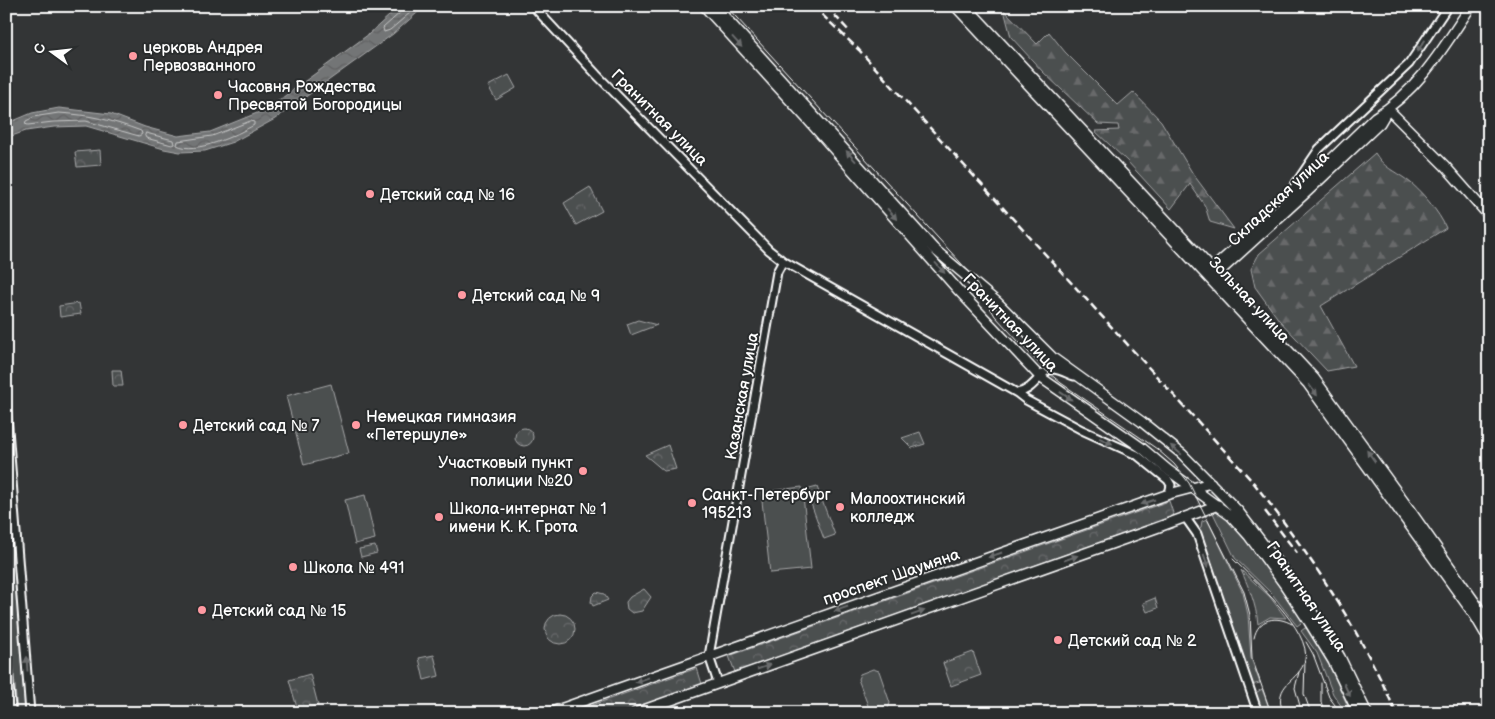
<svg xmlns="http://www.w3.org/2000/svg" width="1495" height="719" font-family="'Balsamiq Sans',sans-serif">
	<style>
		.grass { fill: #4c4f50; stroke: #a6a7a8 }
		.forest { fill: url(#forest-firs); stroke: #a6a7a8 }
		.park { fill: url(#park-crowns); stroke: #a6a7a8 }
		.water { fill: url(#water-waves); stroke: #abacad }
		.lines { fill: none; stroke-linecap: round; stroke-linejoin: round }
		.shore { stroke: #c7c8c8; stroke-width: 1 }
		.minor-casing { stroke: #fff; stroke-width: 11 }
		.tertiary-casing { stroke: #fff; stroke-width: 12 }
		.primary-casing { stroke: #fff; stroke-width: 14 }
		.minor { stroke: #2a2d2e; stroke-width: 7 }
		.tertiary { stroke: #2a2d2e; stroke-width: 9 }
		.primary { stroke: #2a2d2e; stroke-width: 10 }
		.tram { stroke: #fff; stroke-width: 1 }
		.rail { stroke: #fff; stroke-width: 2.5; stroke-dasharray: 8 4; stroke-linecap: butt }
		.oneway { fill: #6a6c6d }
		.poi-dot { fill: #ff9aa2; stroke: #2a2d2e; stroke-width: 2 }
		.labels { text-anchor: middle; stroke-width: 4; stroke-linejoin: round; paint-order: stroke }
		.poi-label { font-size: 16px; fill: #fff; stroke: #2a2d2e; text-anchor: start }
		.street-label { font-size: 16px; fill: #fff; stroke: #2a2d2e }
	</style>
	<defs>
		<pattern id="forest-firs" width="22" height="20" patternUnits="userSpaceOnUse" patternTransform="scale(1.25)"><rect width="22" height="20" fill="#4c4f50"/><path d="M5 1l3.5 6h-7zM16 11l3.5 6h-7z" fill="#67696a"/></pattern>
		<pattern id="park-crowns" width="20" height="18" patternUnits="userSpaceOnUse" patternTransform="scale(1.25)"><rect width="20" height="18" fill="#4c4f50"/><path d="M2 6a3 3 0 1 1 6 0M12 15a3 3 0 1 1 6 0" fill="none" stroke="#67696a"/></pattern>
		<pattern id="water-waves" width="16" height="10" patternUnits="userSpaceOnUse" patternTransform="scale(1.25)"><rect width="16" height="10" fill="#737576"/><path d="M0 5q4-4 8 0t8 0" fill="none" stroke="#606061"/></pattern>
	</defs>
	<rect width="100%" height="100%" fill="#333536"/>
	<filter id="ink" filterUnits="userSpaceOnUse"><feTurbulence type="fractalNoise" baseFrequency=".02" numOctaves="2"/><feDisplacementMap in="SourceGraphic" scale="10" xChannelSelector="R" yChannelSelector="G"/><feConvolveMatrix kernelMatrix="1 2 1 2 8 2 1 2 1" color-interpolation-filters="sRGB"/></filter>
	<g filter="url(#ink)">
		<path class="grass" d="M331,384L349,453L304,465L286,396Z
			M6,486L8,490L26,713H17L6,566Z
			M802,487L811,569L770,573L761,492Z
			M817,487L835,535L824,539L806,490Z
			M365,495L375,539L355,544L345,500Z
			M1217,512L1224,514L1259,557L1302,620L1301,623L1297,626L1273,595L1235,558L1213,513Z
			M1207,519L1243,593L1248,615L1251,658L1260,683L1251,685L1198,529L1201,527L1202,521Z
			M375,546L377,553L361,557L359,549Z
			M1241,570L1270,597L1286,618L1270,617L1258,624C1256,604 1249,588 1241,570Z
			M1305,628L1308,629L1328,663L1351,713H1346L1333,694L1317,653L1301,631Z
			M873,669L879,671L890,703L888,709L878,713L870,711L858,679L860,674Z
			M1262,689L1271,713H1261L1254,694Z"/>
		<path class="forest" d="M1004,10L1037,44L1049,32L1065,52L1118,105L1133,92L1161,121L1193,174L1234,229L1210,222L1205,206L1190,184L1171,209L1127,161L1095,131L1119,130L1118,125L1098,124L1043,72L1011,37Z
			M1375,153C1384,168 1393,170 1407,180C1420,189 1440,213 1446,228L1321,306L1354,366L1327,371L1279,320L1255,287L1251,269L1259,254Z"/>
		<path class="park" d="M509,75L516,88L496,100L488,86Z
			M100,150L101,165L77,167L75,152Z
			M590,187L602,211L576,225L564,203Z
			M79,303L81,314L60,317L59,306Z
			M638,320L657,325L631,335L627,324Z
			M112,370H121L123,386H113Z
			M515 437a9 9 0 1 1 18 0a9 9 0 1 1-18 0Z
			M920,432L925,444L912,448L902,438Z
			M668,445L676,469L664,471L645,455Z
			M1169,501L1174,516L735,672L729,656Z
			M644,589L651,597L642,611L632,613L627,609L626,602L630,597Z
			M596,592L604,594L608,600L593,606L591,602L592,596Z
			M1155,598L1158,608L1147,612L1143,603Z
			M545 629a15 15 0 1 1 30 0a15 15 0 1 1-30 0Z
			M973,652L981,675L951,686L943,663Z
			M434,655L439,676L424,680L419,658Z
			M697,668L702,684L621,713H570Z
			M310,674L318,705L298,711L289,680Z"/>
		<path class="water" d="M400,6H425L393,34L275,119L233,142L205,151L180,152L164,149L86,126L54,127L26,131L6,138V124L32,113L59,108L111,114L145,127L178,136L210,132L267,109L369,34Z"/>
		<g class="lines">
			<path class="shore" d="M403,6L402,11L383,28L384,32L390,30L418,6
				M59,113C91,115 111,120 141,131L142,134L139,136L86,121L53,122L28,125L25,124L26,121L34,117Z
				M251,121L254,122V125C237,135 195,155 177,145L178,141L212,136Z
				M146,133L173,140L174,144L172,145L146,138L145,136Z"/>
			<defs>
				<path id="minor" d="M533,6L597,75L769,250L783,261L1017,393L1026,400L1082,430L1137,455L1168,480L1171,485L1169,494
					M1289,199L1296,183L1319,149L1409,64L1448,6
					M1017,393C1036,390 1041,368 1054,369C1061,370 1068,374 1074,376
					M6,403L30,713
					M1185,517L1197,534L1258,713
					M718,683L709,656L777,272L783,261"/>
				<path id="tertiary" d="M704,6L808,120L959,291L1040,377L1142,448L1168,470L1231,516L1249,536L1284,584L1309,622L1333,661L1358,713
					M715,6L934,249L997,302L1053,358L1142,422L1182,454L1238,511L1290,579L1318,621L1340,657L1367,713
					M955,6L1308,384L1475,616L1489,640
					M966,6L1314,378L1412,513L1481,611L1489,625
					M1388,109L1445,166L1489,216
					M1211,272L1212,269L1289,200L1375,117C1418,91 1444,47 1471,6
					M1214,275L1217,274L1308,191L1380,123L1387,111
					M549,713L1169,494L1211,483
					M635,713L1156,528L1218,505"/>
				<path id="primary" d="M6,670L10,713"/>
			</defs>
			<use href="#minor" class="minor-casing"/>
			<use href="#tertiary" class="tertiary-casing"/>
			<use href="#primary" class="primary-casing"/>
			<use href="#minor" class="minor"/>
			<use href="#tertiary" class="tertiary"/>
			<use href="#primary" class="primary"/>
			<path class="tram" d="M726,6L970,273L995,316L1043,368L1061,383L1157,449L1174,464L1189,483L1244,592L1250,615L1252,658L1271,713
				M1233,559C1253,579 1312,631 1305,660C1299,683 1272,682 1283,713
				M1254,638C1258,618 1276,615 1292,624
				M1306,642L1313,654L1329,697L1341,713
				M1305,661L1304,694L1311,713
				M1299,672L1295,688L1302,713
				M1321,683V702L1325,713"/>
			<path class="rail" d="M813,6L859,50L1253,482C1309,553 1360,629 1396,713
				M826,6L850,32
				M1265,511L1297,553"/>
		</g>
		<defs><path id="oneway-solid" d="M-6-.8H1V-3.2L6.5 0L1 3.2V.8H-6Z" transform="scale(1.25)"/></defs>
		<g class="oneway">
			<use href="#oneway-solid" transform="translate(737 42) rotate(48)"/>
			<use href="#oneway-solid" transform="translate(1421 46) rotate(125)"/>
			<use href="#oneway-solid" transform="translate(851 156) rotate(-132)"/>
			<use href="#oneway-solid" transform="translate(892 214) rotate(49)"/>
			<use href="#oneway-solid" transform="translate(940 268) rotate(48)"/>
			<use href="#oneway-solid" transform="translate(1313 390) rotate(53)"/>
			<use href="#oneway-solid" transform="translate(1066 396) rotate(34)"/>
			<use href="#oneway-solid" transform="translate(1106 441) rotate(24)"/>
			<use href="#oneway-solid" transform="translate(1176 450) rotate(-140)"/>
			<use href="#oneway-solid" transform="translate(1371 456) rotate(-126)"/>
			<use href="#oneway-solid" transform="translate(1148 502) rotate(161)"/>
			<use href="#oneway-solid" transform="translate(995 555) rotate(161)"/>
			<use href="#oneway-solid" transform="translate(1071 558) rotate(-19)"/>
			<use href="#oneway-solid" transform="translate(1206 561) rotate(71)"/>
			<use href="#oneway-solid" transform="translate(841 609) rotate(161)"/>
			<use href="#oneway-solid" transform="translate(918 613) rotate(-20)"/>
			<use href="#oneway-solid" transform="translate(27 664) rotate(-94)"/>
			<use href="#oneway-solid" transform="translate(764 667) rotate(-19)"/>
			<use href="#oneway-solid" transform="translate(642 680) rotate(160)"/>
			<use href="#oneway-solid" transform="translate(1347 690) rotate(64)"/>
		</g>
	</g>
	<g class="poi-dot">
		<circle cx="133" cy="56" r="5"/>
		<circle cx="218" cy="95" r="5"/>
		<circle cx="370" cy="194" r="5"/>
		<circle cx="462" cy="295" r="5"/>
		<circle cx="183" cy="425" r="5"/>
		<circle cx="356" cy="425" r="5"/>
		<circle cx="583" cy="471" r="5"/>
		<circle cx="692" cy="503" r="5"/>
		<circle cx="840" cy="507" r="5"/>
		<circle cx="439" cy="517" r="5"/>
		<circle cx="293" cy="567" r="5"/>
		<circle cx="202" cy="610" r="5"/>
		<circle cx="1058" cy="640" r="5"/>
	</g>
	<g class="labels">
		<g class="poi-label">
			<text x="143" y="53">церковь Андрея<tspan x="143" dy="18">Первозванного</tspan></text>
			<text x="228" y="92">Часовня Рождества<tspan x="228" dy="18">Пресвятой Богородицы</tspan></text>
			<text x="380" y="200">Детский сад № 16</text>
			<text x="472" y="301">Детский сад № 9</text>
			<text x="366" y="422">Немецкая гимназия<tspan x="366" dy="18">«Петершуле»</tspan></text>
			<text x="193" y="431">Детский сад № 7</text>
			<text x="573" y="468" text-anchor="end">Участковый пункт<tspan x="573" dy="18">полиции №20</tspan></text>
			<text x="702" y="500">Санкт-Петербург<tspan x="702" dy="18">195213</tspan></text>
			<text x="850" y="504">Малоохтинский<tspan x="850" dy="18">колледж</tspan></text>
			<text x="449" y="514">Школа-интернат № 1<tspan x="449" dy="18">имени К. К. Грота</tspan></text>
			<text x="303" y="573">Школа № 491</text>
			<text x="212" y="616">Детский сад № 15</text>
			<text x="1068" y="646">Детский сад № 2</text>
		</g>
		<g class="street-label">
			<text transform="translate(660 117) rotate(45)" y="6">Гранитная улица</text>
			<text transform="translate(1278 198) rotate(-43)" y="6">Складская улица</text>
			<text transform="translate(1250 299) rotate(47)" y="6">Зольная улица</text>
			<text transform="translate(1011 322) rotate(46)" y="6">Гранитная улица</text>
			<text transform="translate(741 396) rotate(-80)" y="6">Казанская улица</text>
			<text transform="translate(891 576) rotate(-19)" y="6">проспект Шаумяна</text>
			<text transform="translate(1307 596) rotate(56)" y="6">Гранитная улица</text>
		</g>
	</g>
	<rect width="1495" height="719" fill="none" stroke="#2a2d2e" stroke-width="25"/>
	<rect x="12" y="12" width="1470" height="694" fill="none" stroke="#fff" stroke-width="2" filter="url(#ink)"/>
	<g transform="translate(52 52) rotate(285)" stroke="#2a2d2e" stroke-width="4" paint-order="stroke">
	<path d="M0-4L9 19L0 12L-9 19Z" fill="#ffffff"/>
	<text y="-8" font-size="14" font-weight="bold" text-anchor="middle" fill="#ffffff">С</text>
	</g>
</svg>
